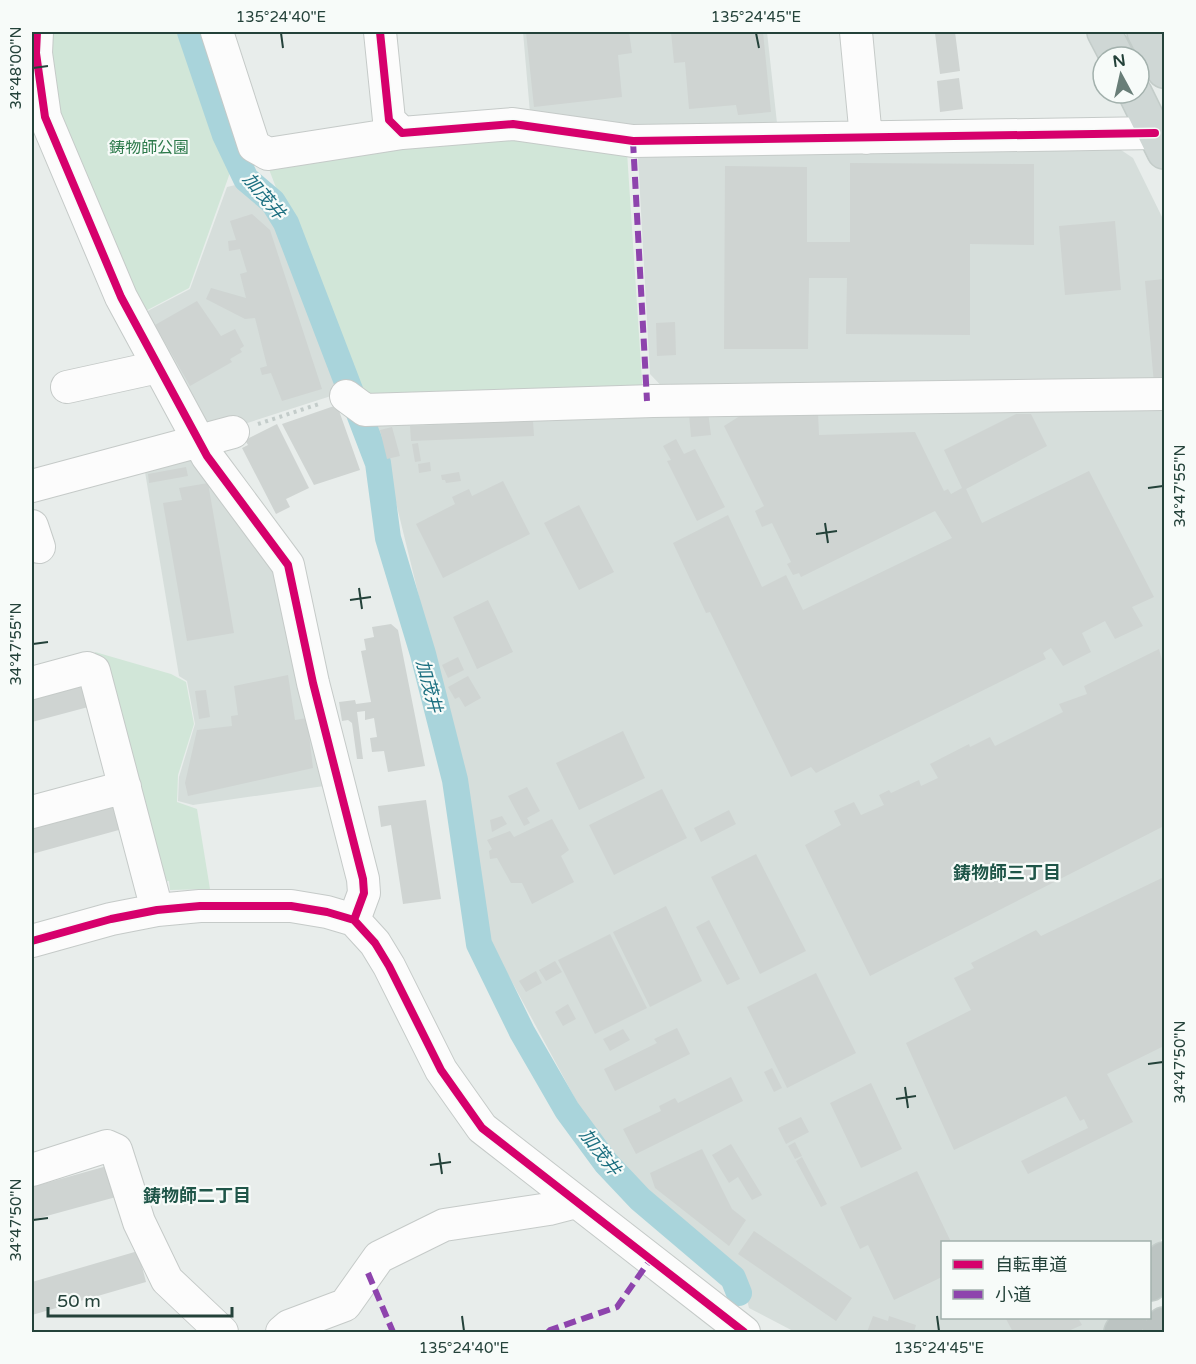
<svg xmlns="http://www.w3.org/2000/svg" width="1196" height="1364" font-family="'Varela Round','Noto Sans JP',sans-serif">
	<style>
		.built { fill: #d6dedb }
		.green { fill: #d1e6d8 }
		.lines { fill: none; stroke-linecap: round; stroke-linejoin: round }
		.canal { stroke: #a9d4db; stroke-width: 26 }
		.building { fill: #cfd4d2 }
		.minor-casing { stroke: #c5cac8; stroke-width: 34 }
		.major-casing { stroke: #c3ccc9; stroke-width: 36 }
		.highway-casing { stroke: #c3ccc9; stroke-width: 36 }
		.path { stroke: #c3ccca; stroke-width: 4; stroke-dasharray: 3 4.5; stroke-linecap: butt }
		.minor { stroke: #fcfcfc; stroke-width: 32 }
		.major { stroke: #cfd7d5; stroke-width: 33 }
		.highway { stroke: #bcc4c2; stroke-width: 33 }
		.quiet { stroke: #8e44ad; stroke-width: 6; stroke-dasharray: 12 6; stroke-linecap: butt }
		.cycleway-casing { stroke: #f7fbf9; stroke-width: 11 }
		.cycleway { stroke: #d6006c; stroke-width: 8 }
		.ticks { fill: none; stroke: #24423a; stroke-width: 2 }
		.labels { text-anchor: middle; stroke-width: 4.5; stroke-linejoin: round; paint-order: stroke }
		.park-label { font-size: 16px; fill: #2d7a4b; stroke: #f7fbf9 }
		.water-label { font-size: 18px; font-style: italic; fill: #1c6f80; stroke: #f7fbf9 }
		.neighbourhood-label { font-size: 18px; font-weight: bold; fill: #1f5548; stroke: #f7fbf9 }
		.neatline { fill: none; stroke: #24423a; stroke-width: 2 }
		.ticks-label { font-size: 15px; text-anchor: middle; fill: #24423a }
	</style>
	<rect width="100%" height="100%" fill="#e8edeb"/>
	<path class="built" d="M523,32H767L777,123L649,128L530,113Z
		M1121,150L1133,158L1164,221V389L671,396L650,374L638,157Z
		M244,183L270,208L282,227L339,390L331,396L213,434L140,315L190,289L227,187Z
		M1164,403V1235L1150,1260V1242H942V1318H1114L1105,1332H795L749,1308L740,1272L630,1173L584,1115L491,943L468,797L388,470L363,416Z
		M193,452L281,569L324,786L193,805L178,801L179,777L195,724L187,681L179,676L144,466Z"/>
	<path class="green" d="M44,32H196L237,153L189,288L140,314L50,103Z
		M506,135L627,152L643,396L357,401L267,164Z
		M95,652L171,674L186,682L194,724L178,775L177,802L197,809L210,889L170,890L169,881L151,882Z"/>
	<g class="lines">
		<path class="canal" d="M190,32L225,135L246,179L273,202L286,223L378,463L388,538L423,654L455,780L479,944L522,1032L567,1110L606,1163L640,1199L733,1278L739,1293"/>
	</g>
	<path class="building" d="M526,32H629L632,53L618,55L622,97L534,107Z
		M671,32H763L771,112L738,115L736,105L689,109L685,62L674,63Z
		M955,32L960,71L940,74L935,33Z
		M959,78L963,109L940,112L937,81Z
		M850,163L1034,164V245L970,244V335L846,334L847,278H809L808,349H724L725,166L807,167V242H850Z
		M252,214L270,230L322,389L282,401L271,373L262,375L260,368L267,366L255,318L245,319L206,299L211,288L246,298L240,274L247,272L240,249L229,251L228,241L236,240L230,221Z
		M1115,221L1121,290L1065,295L1059,226Z
		M1164,279V383L1154,384L1145,281Z
		M197,301L221,336L235,329L244,346L240,349L242,352L230,359L232,362L190,386L155,325Z
		M675,322L676,355L657,356L656,323Z
		M337,405L360,470L314,485L282,424Z
		M708,412L711,435L691,437L689,414Z
		M818,413L819,435L915,432L944,491L948,489L951,494L962,488L944,450L1016,414H1031L1047,446L966,489L982,523L1089,471L1154,597L1132,607L1143,626L1115,639L1105,621L1082,633L1091,652L1063,666L1051,648L1043,653L1046,659L816,773L811,767L791,777L710,612L706,613L673,543L728,515L762,587L786,575L803,610L952,538L935,511L801,577L799,573L793,575L787,564L791,562L772,523L762,527L755,511L764,506L724,426L743,414Z
		M533,421L534,436L411,441L410,426Z
		M277,424L309,488L286,499L290,507L276,514L242,448L248,445L245,440Z
		M392,427L400,456L387,459L380,430Z
		M676,439L684,454L695,449L725,507L697,521L667,461L671,460L663,446Z
		M418,443L421,461L415,462L412,444Z
		M430,462L431,471L419,473L418,464Z
		M186,467L188,476L149,483L148,474Z
		M459,472L461,481L446,483L445,480H442L441,475Z
		M503,481L530,534L443,578L416,524L455,504L452,497L469,489L472,496Z
		M208,483L234,633L187,641L163,503L182,500L179,488Z
		M579,505L614,572L579,590L544,523Z
		M488,600L513,652L477,669L453,617Z
		M391,624L398,630L425,766L388,772L384,751L372,752L370,738L377,737L374,718L365,720V711L357,712L363,759H357L352,723L348,720L342,721L339,702L355,700L356,704L371,702L361,651L366,650L364,639L374,637L372,627Z
		M1159,649L1162,660H1164V826L870,976L805,845L841,825L834,811L854,802L861,815L884,805L879,795L889,790L891,793L919,780L921,786L938,778L930,764L969,744L970,747L990,737L995,746L1063,712L1059,704L1087,694L1084,686Z
		M458,657L464,670L448,678L442,665Z
		M83,674L92,706L32,722V688Z
		M288,675L295,720L307,718L313,768L188,796L185,783L197,730L232,726L231,716L238,715L234,686Z
		M468,676L481,698L465,707L459,697L455,699L448,687Z
		M206,690L210,717L199,719L195,691Z
		M623,731L645,778L579,810L556,763Z
		M527,787L540,811L527,818L530,823L524,826L508,796Z
		M662,789L687,838L614,875L589,825Z
		M117,796L126,828L32,854V820Z
		M426,800L441,899L403,904L391,825L381,827L378,806Z
		M729,810L736,824L701,842L694,828Z
		M502,816L507,824L492,832L490,820Z
		M552,819L569,850L561,856L574,882L532,904L522,883H511L497,858L490,859L489,851L492,849L487,840L510,831L514,837Z
		M756,854L806,951L760,974L711,877Z
		M1164,877V1046L1107,1074L1133,1122L1028,1174L1021,1161L1088,1128L1084,1119L1080,1121L1066,1096L954,1150L906,1043L971,1010L954,978L974,968L971,963L1036,930L1041,936Z
		M666,906L702,981L650,1007L613,932Z
		M709,920L740,979L727,985L696,927Z
		M610,934L647,1008L595,1034L558,960Z
		M555,961L562,972L546,981L539,970Z
		M536,971L542,983L526,992L519,981Z
		M816,973L856,1053L787,1088L747,1007Z
		M568,1004L576,1019L563,1026L555,1012Z
		M677,1028L690,1054L615,1091L604,1069L657,1043L654,1039Z
		M623,1029L630,1040L610,1051L603,1039Z
		M772,1068L782,1088L774,1092L764,1072Z
		M731,1077L743,1101L636,1154L623,1129L661,1111L659,1106L675,1098L678,1103Z
		M871,1083L902,1149L861,1168L830,1103Z
		M801,1117L809,1132L786,1144L778,1128Z
		M795,1142L802,1156L795,1159L788,1146Z
		M731,1144L762,1195L752,1200L738,1177L729,1183L712,1155Z
		M702,1149L732,1209L746,1220L729,1246L655,1188L650,1173Z
		M802,1157L827,1204L821,1207L796,1161Z
		M107,1166L116,1197L32,1220V1187Z
		M917,1171L951,1242H942V1277L894,1300L868,1245L860,1249L840,1207Z
		M754,1231L852,1298L836,1321L738,1254Z
		M138,1251L146,1282L32,1315V1282Z
		M873,1316L888,1321L889,1316L916,1325L914,1332H867Z
		M1078,1318L1082,1325L1066,1332H1013L1006,1319Z"/>
	<g class="lines">
		<defs>
			<path id="minor" d="M37,32L36,53L45,117L121,297L207,456L288,565L313,683L363,879L364,893L354,920
				M217,32L254,146L268,154L402,133
				M380,32L389,120L402,133L513,124L633,141L1155,133
				M856,32L866,138
				M67,387L158,367
				M346,396L365,410L653,401L1164,394
				M32,486L233,432
				M32,526L39,547
				M32,683L87,668L94,671L157,910
				M32,812L125,787
				M32,941L111,919L157,910L200,906H291L327,912L354,920L375,943L389,966L441,1070L482,1128L744,1332
				M32,1170L107,1146L116,1150L139,1222L167,1280L222,1332
				M282,1332L289,1326L345,1305L379,1257L444,1225L549,1209L576,1202"/>
			<path id="major" d="M1104,32L1117,57
				M1144,32L1164,71
				M1135,93L1164,152"/>
			<path id="highway" d="M1150,1284L1164,1259
				M1121,1332L1130,1318
				M1159,1332L1164,1324"/>
		</defs>
		<use href="#minor" class="minor-casing"/>
		<use href="#major" class="major-casing"/>
		<use href="#highway" class="highway-casing"/>
		<path class="path" d="M258,424L319,404"/>
		<use href="#minor" class="minor"/>
		<use href="#major" class="major"/>
		<use href="#highway" class="highway"/>
		<path class="quiet" d="M633,141L647,401
			M368,1273L393,1332
			M548,1332L550,1330L617,1307L650,1260"/>
		<defs>
			<path id="cycleway" d="M37,32L36,53L45,117L121,297L207,456L288,565L313,683L363,879L364,893L354,920
				M380,32L389,120L402,133L513,124L633,141L1155,133
				M32,941L111,919L157,910L200,906H291L327,912L354,920L375,943L389,966L441,1070L482,1128L744,1332"/>
		</defs>
		<use href="#cycleway" class="cycleway-casing"/>
		<use href="#cycleway" class="cycleway"/>
	</g>
	<path class="ticks" d="M281,33L283,48M756,33L759,48M33,68L48,66M1148,488L1163,486M825,523L828,543M816,534L837,531M359,588L362,609M350,600L371,597M33,644L48,642M1148,1064L1163,1062M905,1087L908,1108M896,1099L916,1096M439,1153L442,1174M430,1165L451,1162M33,1220L48,1218M462,1316L464,1331M937,1316L939,1331"/>
	<g class="labels">
		<g class="park-label">
			<text x="149" y="153">鋳物師公園</text>
		</g>
		<g class="water-label">
			<text transform="translate(264 196) rotate(50)" y="6">加茂井</text>
			<text transform="translate(429 686) rotate(75)" y="6">加茂井</text>
			<text transform="translate(600 1152) rotate(52)" y="6">加茂井</text>
		</g>
		<g class="neighbourhood-label">
			<text x="1007" y="879">鋳物師三丁目</text>
			<text x="197" y="1202">鋳物師二丁目</text>
		</g>
	</g>
	<rect width="1196" height="1364" fill="none" stroke="#f7fbf9" stroke-width="66"/>
	<rect x="941" y="1241" width="210" height="78" fill="#f7fbf9" stroke="#a3b1ad" stroke-width="1.5"/>
	<rect x="953" y="1260" width="30" height="9" fill="#d6006c" stroke="#a3b1ad" stroke-width="1.5"/>
	<text x="995" y="1271" font-size="18" fill="#24423a">自転車道</text>
	<rect x="953" y="1290" width="30" height="9" fill="#8e44ad" stroke="#a3b1ad" stroke-width="1.5"/>
	<text x="995" y="1301" font-size="18" fill="#24423a">小道</text>
	<g transform="translate(1121 75) rotate(352)"><circle r="28" fill="#f7fbf9" stroke="#a3b1ad" stroke-width="1.5"/>
	<path d="M0-4.5L10 22L0 15L-10 22Z" fill="#697e78"/>
	<text y="-9" font-size="16" font-weight="bold" text-anchor="middle" fill="#24423a">N</text>
	</g>
	<path d="M48 1307v9h184v-9" fill="none" stroke="#24423a" stroke-width="3"/>
	<text x="57" y="1307" font-size="18" fill="#24423a" stroke="#f7fbf9" stroke-width="4.5" paint-order="stroke">50 m</text>
	<rect x="33" y="33" width="1130" height="1298" class="neatline"/>
	<g class="ticks-label">
		<text x="281" y="22">135°24'40"E</text>
		<text x="756" y="22">135°24'45"E</text>
		<text transform="translate(16 68) rotate(-90)" y="5">34°48'00"N</text>
		<text transform="translate(1180 486) rotate(-90)" y="5">34°47'55"N</text>
		<text transform="translate(16 644) rotate(-90)" y="5">34°47'55"N</text>
		<text transform="translate(1180 1062) rotate(-90)" y="5">34°47'50"N</text>
		<text transform="translate(16 1220) rotate(-90)" y="5">34°47'50"N</text>
		<text x="464" y="1353">135°24'40"E</text>
		<text x="939" y="1353">135°24'45"E</text>
	</g>
</svg>
